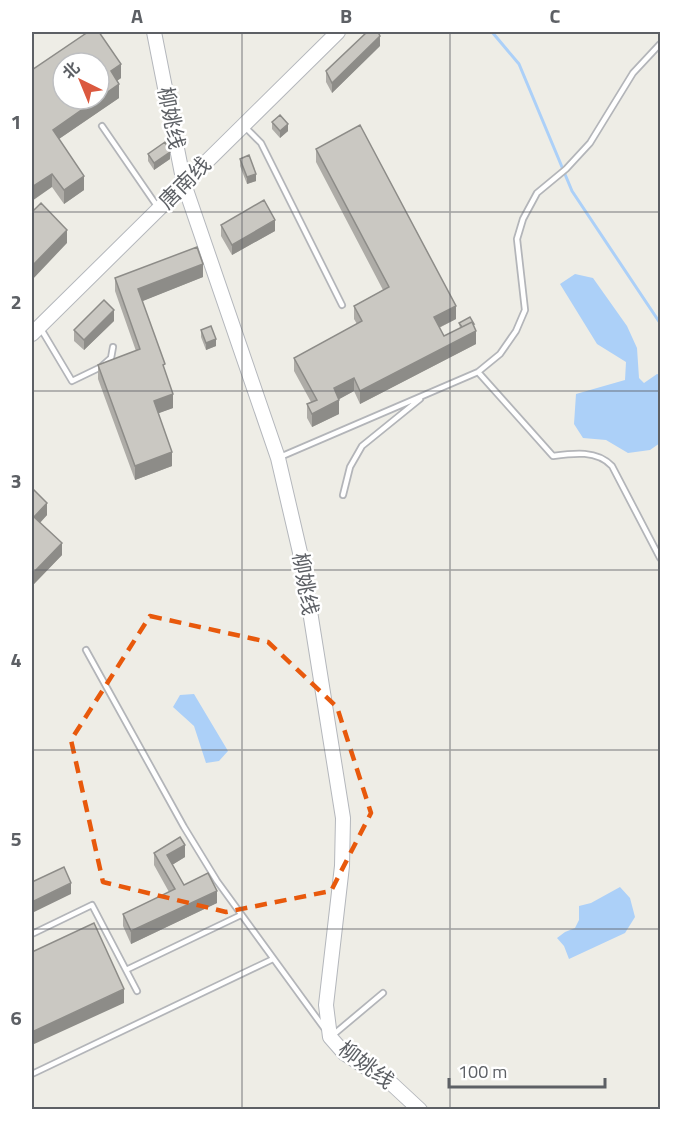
<svg xmlns="http://www.w3.org/2000/svg" width="692" height="1141" font-family="'Titillium Web','Noto Sans SC',sans-serif">
	<style>
		.water { fill: #acd0f8 }
		.lines { fill: none; stroke-linecap: round; stroke-linejoin: round }
		.stream { stroke: #acd0f8; stroke-width: 3 }
		.lane-casing { stroke: #b3b5b9; stroke-width: 8 }
		.secondary-casing { stroke: #b4b7bc; stroke-width: 16 }
		.lane { stroke: #fff; stroke-width: 4.5 }
		.secondary { stroke: #fff; stroke-width: 14 }
		.wall { fill: #aeaca7 }
		.shaded-wall { fill: #8d8c88 }
		.building { fill: #cac8c2; stroke: #8d8c88; stroke-width: 1.5 }
		.marked { fill: none; stroke: #e8590c; stroke-width: 4.5; stroke-dasharray: 12 8; stroke-linejoin: round }
		.grid { fill: none; stroke: #5d6065; stroke-width: 1.5; stroke-opacity: 0.55 }
		.labels { text-anchor: middle; stroke-width: 5; stroke-linejoin: round; paint-order: stroke }
		.street-label { font-size: 21px; fill: #5d6065; stroke: #fff }
		.neatline { fill: none; stroke: #5d6065; stroke-width: 2 }
		.grid-label { font-size: 20px; text-anchor: middle; font-weight: bold; fill: #5d6065 }
	</style>
	<rect width="100%" height="100%" fill="#eeede6"/>
	<path class="water" d="M575,274L593,278L627,326L637,348L639,378L644,383L657,374L660,375V443L650,450L628,453L606,440L583,438L574,424L576,394L625,380L626,362L597,344L560,284Z
		M194,694L228,751L219,761L206,763L194,726L173,707L180,695Z
		M620,887L630,898L635,917L625,933L569,959L564,946L557,938L565,932L575,928L579,920V906L591,903Z"/>
	<g class="lines">
		<path class="stream" d="M492,32L519,64L572,191L660,323"/>
		<defs>
			<path id="lane" d="M102,126L157,206
				M245,127L261,143L342,305
				M41,329L72,381L101,367L111,358L113,347
				M478,372L553,456C574,453 597,450 612,466L660,558
				M280,457L478,372L500,354L516,331L525,310L517,239L523,219L537,193L566,169L590,143L633,73L660,44
				M343,495L350,467L362,446L420,399
				M86,650L184,827L217,881L324,1028
				M32,934L92,905L137,991
				M126,970L241,915
				M333,1035L383,993
				M32,1074L273,959"/>
			<path id="secondary" d="M154,32L184,184L278,458L302,561L343,818L342,866L326,1005L330,1037L344,1053L392,1084L420,1110
				M32,334L338,32"/>
		</defs>
		<use href="#lane" class="lane-casing"/>
		<use href="#secondary" class="secondary-casing"/>
		<use href="#lane" class="lane"/>
		<use href="#secondary" class="secondary"/>
	</g>
	<path class="wall" d="M380,46L332,93L326,82V71Z
		M32,70L121,78L117,81L119,98L59,139L84,190L64,204L52,187Z
		M272,122L288,131L280,138L272,129Z
		M316,149L456,319L439,328L444,336L460,328L459,323L474,326L476,344L360,404L354,391L339,399V414L312,427L307,418V404L311,402L294,371V358L357,324L354,319V306L383,290L316,162Z
		M148,154L170,159L154,170L148,161Z
		M240,159L256,181L247,184L240,166Z
		M221,225L275,231L232,255L221,236Z
		M203,277L142,301L165,372L173,408L158,413L172,466L135,480L98,379V365L136,351L115,291V278Z
		M114,321L84,350L74,341V330Z
		M201,330L216,346L206,350L201,337Z
		M32,488L47,515L40,523L62,555L34,584L32,582Z
		M154,853L185,857L172,865L184,885L217,903L131,944L123,926V914L169,892L154,865Z"/>
	<path class="shaded-wall" d="M380,36V46L332,93V83Z
		M121,64V78L111,85V71Z
		M119,84V98L53,143V130L97,99H99V98Z
		M288,124V131L280,138V131Z
		M170,152V159L154,170V163Z
		M52,174V187L32,201V187Z
		M256,174V181L247,184V177Z
		M84,176V190L64,204V190Z
		M275,220V231L232,255V245Z
		M67,230V243L32,280V266Z
		M203,264V277L138,303V289Z
		M456,306V319L434,330V317Z
		M114,310V321L84,350V340Z
		M476,331V344L360,404V391Z
		M216,339V346L206,350V343Z
		M354,378V391L334,402V388Z
		M173,394V408L154,415V401Z
		M339,400V414L312,427V414Z
		M172,452V466L135,480V466Z
		M47,503V515L34,529V517Z
		M62,543V555L34,584V572Z
		M185,845V857L167,868V855Z
		M71,883V894L32,913V902Z
		M217,891V903L131,944V931Z
		M124,989V1003L32,1045V1032Z"/>
	<path class="building" d="M88,32H99L121,64L111,71L119,84L99,98V63H63V99H97L53,130L84,176L64,190L52,174L32,187V70Z
		M367,32H378L380,36L332,83L326,71Z
		M280,115L288,124L280,131L272,122Z
		M360,125L456,306L434,317L444,336L472,322L476,331L360,391L354,378L334,388L339,400L312,414L307,404L317,400L294,358L362,321L354,306L389,287L316,149Z
		M165,142L170,152L154,163L148,154Z
		M249,155L256,174L247,177L240,159Z
		M264,200L275,220L232,245L221,225Z
		M41,203L67,230L32,266V212Z
		M197,247L203,264L138,289L165,364L163,365L173,394L154,401L172,452L135,466L98,365L140,349L115,278Z
		M104,300L114,310L84,340L74,330Z
		M470,317L474,324H473L472,322L462,327L459,323Z
		M211,326L216,339L206,343L201,330Z
		M32,488L47,503L34,517L62,543L34,572L32,570Z
		M180,837L185,845L167,855L184,885L208,873L217,891L131,931L123,914L175,889L154,853Z
		M64,867L71,883L32,902V882Z
		M94,923L124,989L32,1032V952Z"/>
	<path class="marked" d="M150,616L268,642L337,707L371,813L331,891L226,912L103,882L71,740Z"/>
	<path class="grid" d="M242,32V1110M450,32V1110M32,212H660M32,391H660M32,570H660M32,750H660M32,929H660"/>
	<g class="labels">
		<g class="street-label">
			<text transform="translate(171 118) rotate(79)" y="7">柳姚线</text>
			<text transform="translate(185 183) rotate(-45)" y="7">唐南线</text>
			<text transform="translate(305 584) rotate(80)" y="7">柳姚线</text>
			<text transform="translate(366 1065) rotate(37)" y="7">柳姚线</text>
		</g>
	</g>
	<rect width="692" height="1141" fill="none" stroke="#ffffff" stroke-width="66"/>
	<g transform="translate(81 81) rotate(317)"><circle r="28" fill="#ffffff" stroke="#bebfc1" stroke-width="1.5"/>
	<path d="M0-4.5L10 22L0 15L-10 22Z" fill="#db593f"/>
	<text y="-9" font-size="16" font-weight="bold" text-anchor="middle" fill="#5d6065">北</text>
	</g>
	<path d="M449 1078v9h156v-9" fill="none" stroke="#5d6065" stroke-width="3"/>
	<text x="458" y="1078" font-size="18" fill="#5d6065" stroke="#ffffff" stroke-width="4.5" paint-order="stroke">100 m</text>
	<rect x="33" y="33" width="626" height="1075" class="neatline"/>
	<g class="grid-label">
		<text x="137" y="23">A</text>
		<text x="346" y="23">B</text>
		<text x="555" y="23">C</text>
		<text x="16" y="129">1</text>
		<text x="16" y="309">2</text>
		<text x="16" y="488">3</text>
		<text x="16" y="667">4</text>
		<text x="16" y="846">5</text>
		<text x="16" y="1025">6</text>
	</g>
</svg>
